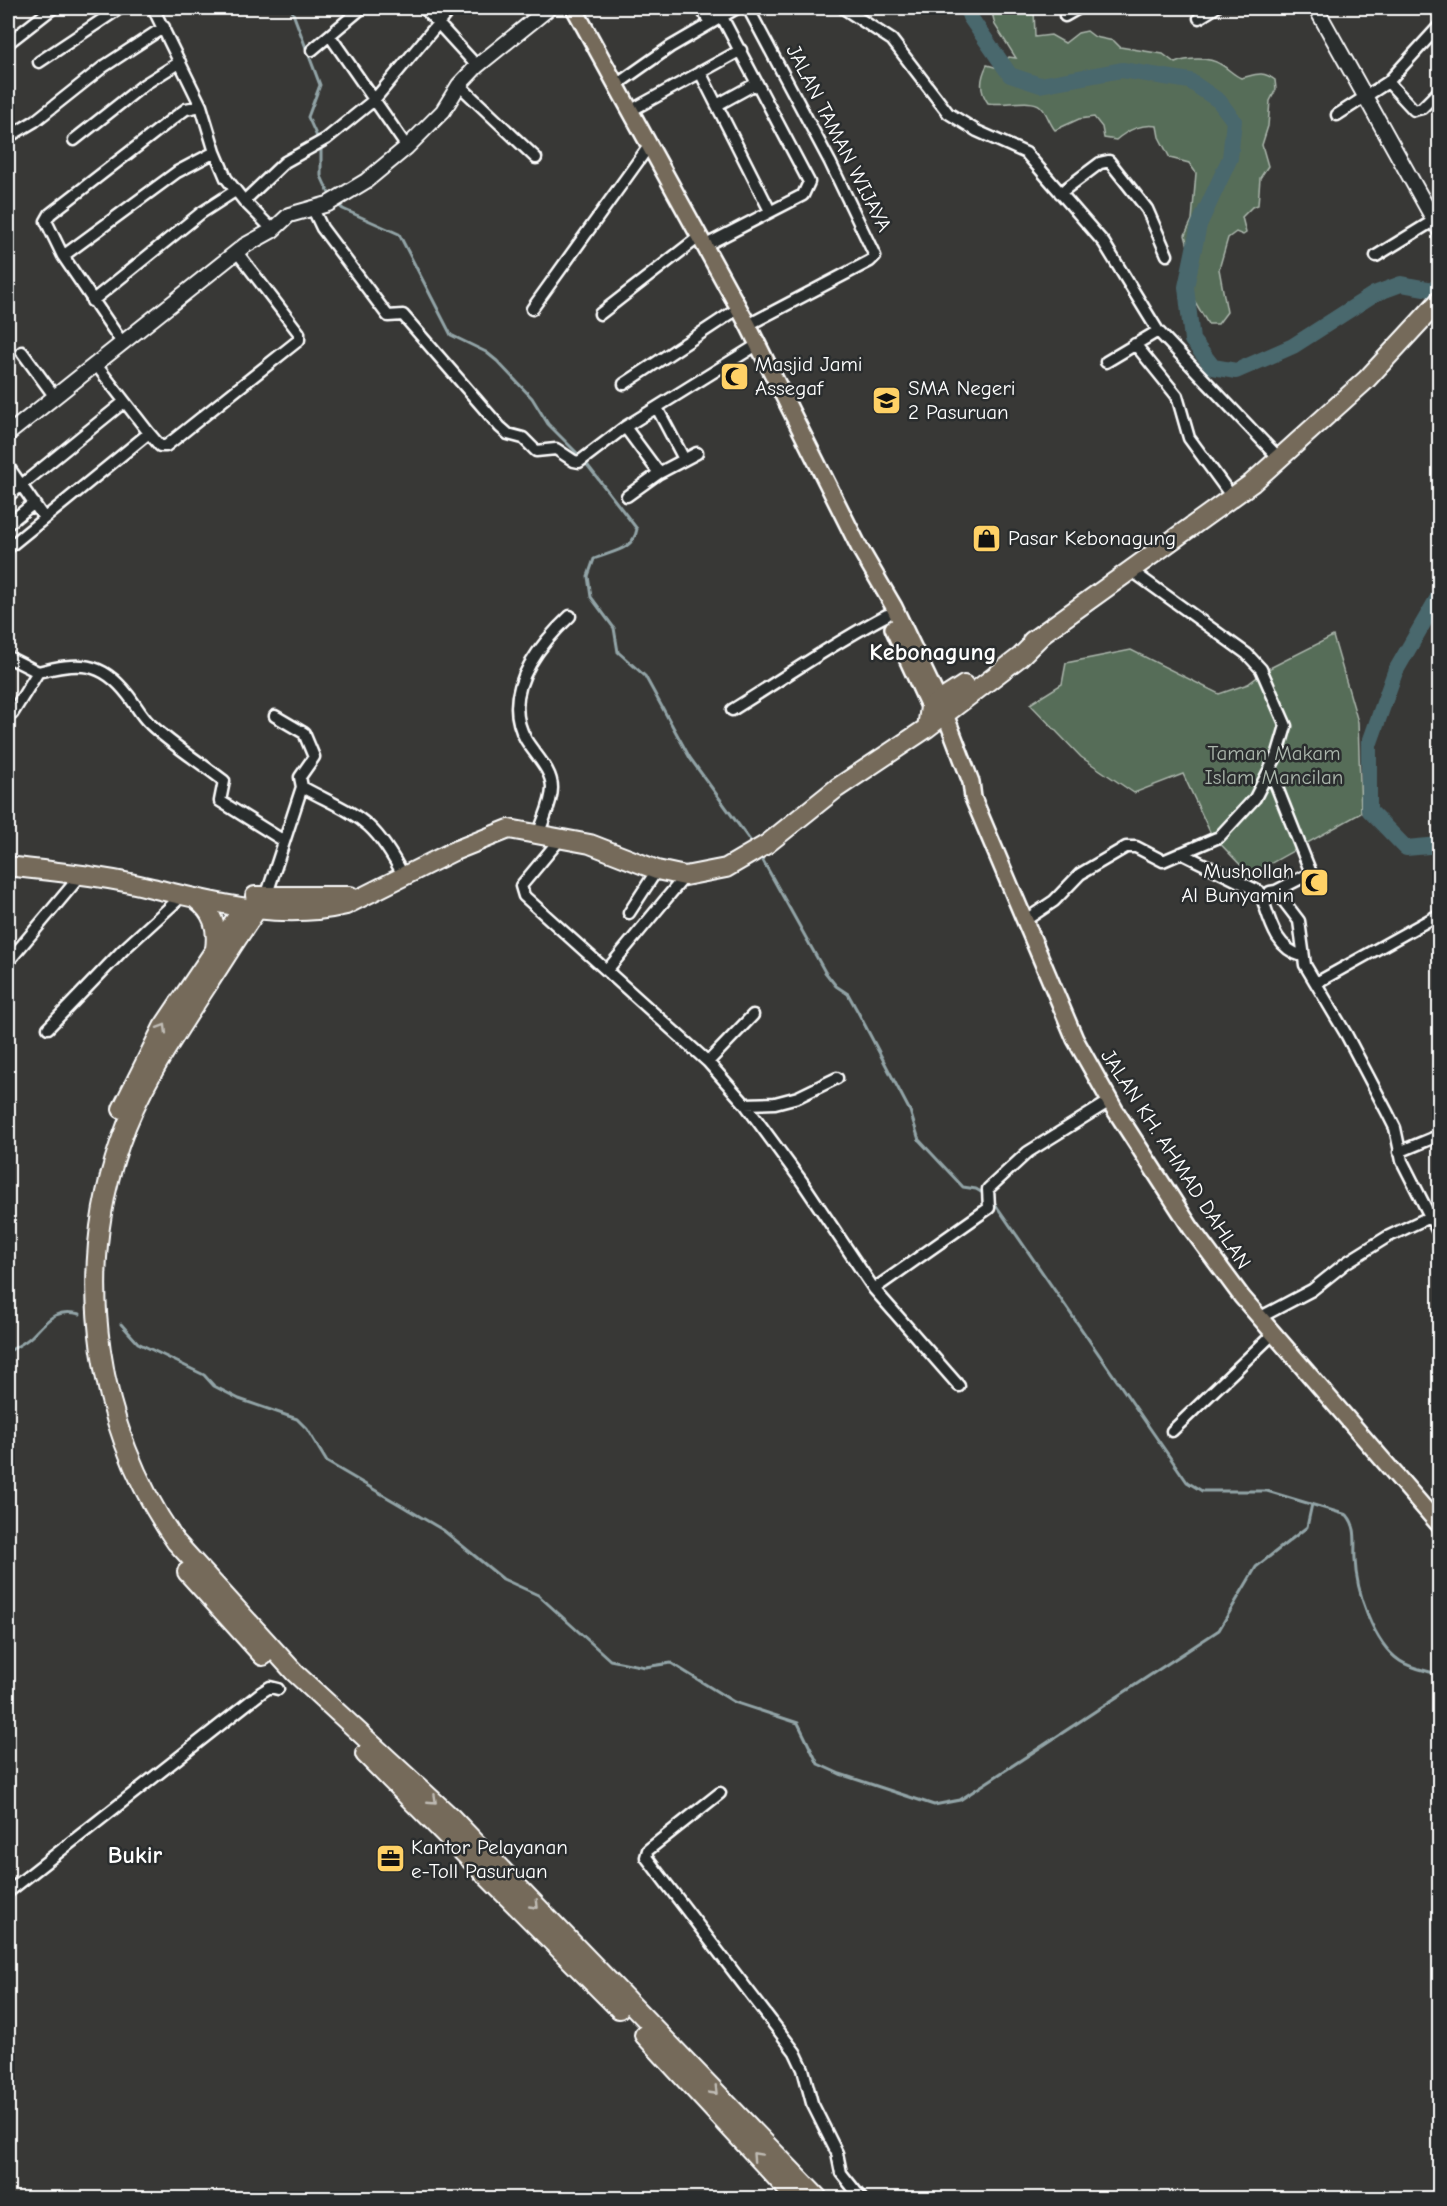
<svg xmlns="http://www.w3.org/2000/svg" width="1447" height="2206" font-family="'Comic Neue',sans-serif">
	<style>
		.green { fill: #576d59; stroke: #abb6ac; stroke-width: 1.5 }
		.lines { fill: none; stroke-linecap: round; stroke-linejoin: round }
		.stream { stroke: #92a4a7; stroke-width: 3 }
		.river { stroke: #4a676d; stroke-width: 16 }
		.street-casing { stroke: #fff; stroke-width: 15 }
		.secondary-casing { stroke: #fff; stroke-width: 18 }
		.primary-casing { stroke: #fff; stroke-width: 20 }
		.highway-casing { stroke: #fff; stroke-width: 22 }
		.street { stroke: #2a2d2e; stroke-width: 10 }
		.secondary { stroke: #2a2d2e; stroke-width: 14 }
		.primary { stroke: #746a5a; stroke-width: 15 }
		.highway { stroke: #746a5a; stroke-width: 18 }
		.oneway { stroke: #c0bcb5 }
		.labels { text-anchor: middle; stroke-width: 5; stroke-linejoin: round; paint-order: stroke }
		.street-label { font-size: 21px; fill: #fff; stroke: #2a2d2e }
		.poi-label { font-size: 21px; fill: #fff; stroke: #2a2d2e; text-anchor: start }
		.park-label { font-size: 21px; fill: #abb6ac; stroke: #2a2d2e }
		.quarter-label { font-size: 24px; font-weight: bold; fill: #fff; stroke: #2a2d2e }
	</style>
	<rect width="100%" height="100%" fill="#383836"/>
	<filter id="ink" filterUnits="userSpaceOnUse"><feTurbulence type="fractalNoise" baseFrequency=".0167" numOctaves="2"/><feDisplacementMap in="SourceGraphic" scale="12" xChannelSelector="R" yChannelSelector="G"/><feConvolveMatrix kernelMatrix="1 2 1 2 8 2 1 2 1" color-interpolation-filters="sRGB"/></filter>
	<g filter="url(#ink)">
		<path class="green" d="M991,8H1034L1035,37L1051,35L1065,43L1078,33L1087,31L1095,37L1114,41L1120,47L1163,54L1175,63C1186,58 1210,57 1220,64C1228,68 1232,74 1241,78C1255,75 1262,70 1275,80L1276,89L1270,101L1268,126L1262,145L1268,166L1260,178L1258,205L1252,207L1242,217L1246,233L1243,235L1236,232L1228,238L1219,269L1227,312L1218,324H1208L1187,288L1184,299L1183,275L1189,250L1185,235L1192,220L1196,173L1189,163L1170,158L1159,137L1157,126C1141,124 1129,129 1116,140L1104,138L1102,127L1094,117L1079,119L1055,130C1049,123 1047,112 1040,106C1032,98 1002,106 988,103C979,90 980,79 987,65L998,68L1009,57L1016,58L995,25Z
			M1333,636L1358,722L1361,813L1250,875L1211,834L1183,774L1134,793L1081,757L1030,704L1062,684L1066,663L1131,650L1219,694L1248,684L1268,669Z"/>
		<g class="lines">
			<path class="stream" d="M291,8L320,85L308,117L318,139
				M321,145V176L331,198
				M336,203L343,209L399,234L451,335L486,352L497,361L532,398L548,424L581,457
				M585,462L637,529C633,551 612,551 594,559L588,576L591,597L614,628L618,652L645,676L690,758L754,846
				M761,857L825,972L836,986L848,994L858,1012L910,1111L919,1140L963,1187L976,1189L986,1195
				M993,1201L1187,1482L1202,1491H1267L1347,1515C1358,1528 1354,1542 1355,1559C1356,1590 1373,1643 1400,1661C1412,1669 1426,1670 1440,1675
				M121,1324L138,1343L204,1375L214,1386L239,1399L297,1419L307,1429L327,1462L443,1530L503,1579L538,1595L610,1660L645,1667L671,1663L734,1702L798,1723L818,1764L840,1774L934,1805L960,1800L1219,1630L1256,1567L1307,1527L1312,1504
				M8,1352C15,1347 25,1343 32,1336C48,1320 55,1308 80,1314"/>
			<path class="river" d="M967,8L970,17L1010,75L1040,85L1122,70L1190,81L1219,101L1234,121L1230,158L1199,225L1186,287L1192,340L1213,367L1236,371L1293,346L1374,294L1401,284L1440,291
				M1440,594L1395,672L1369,745V810L1406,848L1440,845"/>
			<defs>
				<path id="street" d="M153,8L201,106L215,152L226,178L244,201L273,230
					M424,8L477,66
					M701,8L710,23
					M843,8L892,40L948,113L977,131L1026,153L1104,243L1158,331L1279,458
					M1065,16L1079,8
					M1199,18L1215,8
					M330,36L407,147
					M8,43L53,8
					M312,50L362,8
					M39,62L120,8
					M700,72L770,211
					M1388,82L1414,110L1422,108L1440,90
					M459,85L536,158
					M616,85L670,47L737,8
					M717,105L757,83
					M630,111L741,50
					M1337,115L1388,82L1440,25
					M8,137L35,121L103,67L164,27
					M74,140L145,84L180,62
					M1060,193L1100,163L1109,161L1147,209L1167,255
					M244,201L285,162L326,139L374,100L451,8
					M312,207L322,228L388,316L403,315L500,427L508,434L523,438L536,451L556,449L574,461L579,462L625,427L757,345
					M704,246L803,195L809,182L722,17
					M63,256L177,172L215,152
					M1376,256L1433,221
					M92,301L201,213L235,191
					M532,309L649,146
					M600,314L699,237
					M748,325L870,261L875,256L830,162L748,8
					M123,344L63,256L46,221L50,214L175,117L186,109L201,106
					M1135,344L1177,396L1189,438L1232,497
					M22,352L55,397
					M1106,362L1158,331
					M97,366L149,433
					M624,384L739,308
					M657,408L684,459
					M625,427L659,473
					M8,466L44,518
					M8,496L124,402
					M627,496L659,473L697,453
					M8,524L34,503
					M8,548L149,433L160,446H166L299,340V333L237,252
					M8,657L38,672
					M732,710C784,678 833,643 887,615
					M12,714L38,672C78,662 101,660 128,695C136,705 141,716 150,724C172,745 200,762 224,781L220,801L284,841
					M302,787C358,817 373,817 404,877
					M539,833C543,819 552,803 552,788C552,770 535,755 526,740C500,694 537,647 570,616
					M561,838L521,886L524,896L708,1062L753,1015
					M1181,853L1260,892C1270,918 1273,947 1302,956
					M1276,891L1299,921L1305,965L1346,1034L1387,1112L1395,1128L1402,1161L1440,1236
					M1270,892L1276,891L1311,873L1270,770
					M266,897L302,787L300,777L314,757L304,733L275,716
					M629,913L657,870
					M1024,921L1054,901L1080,874L1126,847H1136L1163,861L1219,837L1255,798L1278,753L1286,726L1261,669L1247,654L1132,571
					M8,962L81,875
					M608,969L685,876
					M1316,983L1440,914
					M48,1028L123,950L182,896
					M708,1062L745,1104L775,1103L798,1097L837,1078
					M745,1104L803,1183L874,1289L959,1386
					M1399,1152L1440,1135
					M874,1289L989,1208L988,1189L1028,1152L1110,1101
					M1259,1318L1312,1290L1347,1262L1387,1237L1440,1212
					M1172,1431L1273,1334
					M720,1793L648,1850L646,1857L795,2052L803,2069L812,2103L837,2153L841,2173L861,2198
					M8,1892L262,1692L270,1687L278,1689"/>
				<path id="secondary" d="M1316,8L1440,231
					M8,434L244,246L273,230L289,215L328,204L366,181L407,147L443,111L459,85L477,66L549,8"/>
				<path id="primary" d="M574,8L748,325L859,547L894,607L945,714L971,782L973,798L1075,1039L1115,1110L1191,1228L1242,1297L1440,1526
					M893,628L928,704"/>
				<path id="highway" d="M1032,641L1252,483L1366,380L1440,300
					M927,728L930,707L964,685
					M8,866C56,872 105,876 152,888C216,903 281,921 346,905L454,851L509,829L590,844L657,870L685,876L726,868L767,844L837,788L927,728L1020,657L1041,636
					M255,896H350
					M266,897C245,925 227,955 208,984C175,1035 140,1085 120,1143C74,1276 96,1427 176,1542L295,1673L451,1817L818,2198
					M196,899C213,912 218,927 215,949
					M122,1109L163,1027L237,917
					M187,1572L263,1656
					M365,1754L619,2009
					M644,2035L795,2198"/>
			</defs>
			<use href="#street" class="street-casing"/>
			<use href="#secondary" class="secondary-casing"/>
			<use href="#primary" class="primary-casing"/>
			<use href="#highway" class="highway-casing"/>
			<use href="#street" class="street"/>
			<use href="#secondary" class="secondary"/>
			<use href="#primary" class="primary"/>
			<use href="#highway" class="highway"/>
		</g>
		<defs><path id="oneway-chevron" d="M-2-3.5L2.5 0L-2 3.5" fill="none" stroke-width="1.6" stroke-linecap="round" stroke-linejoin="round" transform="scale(1.5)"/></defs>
		<g class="oneway">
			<use href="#oneway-chevron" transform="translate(163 1028) rotate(-59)"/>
			<use href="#oneway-chevron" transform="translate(433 1800) rotate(43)"/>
			<use href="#oneway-chevron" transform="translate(535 1905) rotate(46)"/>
			<use href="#oneway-chevron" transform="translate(714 2091) rotate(46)"/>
			<use href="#oneway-chevron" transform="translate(756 2156) rotate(-133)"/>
		</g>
	</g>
	<defs>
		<symbol id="mosque-square" viewBox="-11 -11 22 22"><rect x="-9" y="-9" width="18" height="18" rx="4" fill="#ffd166" stroke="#2a2d2e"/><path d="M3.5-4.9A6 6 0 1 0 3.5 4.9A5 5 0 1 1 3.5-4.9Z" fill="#111"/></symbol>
		<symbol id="university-square" viewBox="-11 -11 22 22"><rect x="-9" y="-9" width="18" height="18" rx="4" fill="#ffd166" stroke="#2a2d2e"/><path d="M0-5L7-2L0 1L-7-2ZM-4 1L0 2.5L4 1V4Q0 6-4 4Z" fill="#111"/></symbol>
		<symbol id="shop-square" viewBox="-11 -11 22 22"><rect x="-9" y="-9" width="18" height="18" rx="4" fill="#ffd166" stroke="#2a2d2e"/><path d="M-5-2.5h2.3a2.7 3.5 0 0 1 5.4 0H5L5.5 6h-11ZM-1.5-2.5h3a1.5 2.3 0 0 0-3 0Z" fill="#111"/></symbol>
		<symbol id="office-square" viewBox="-11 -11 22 22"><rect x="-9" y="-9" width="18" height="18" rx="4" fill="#ffd166" stroke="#2a2d2e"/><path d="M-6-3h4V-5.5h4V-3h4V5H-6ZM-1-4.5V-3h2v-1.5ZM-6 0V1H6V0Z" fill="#111"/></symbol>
	</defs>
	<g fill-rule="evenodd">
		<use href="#mosque-square" x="718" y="360" width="33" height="33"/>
		<use href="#university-square" x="870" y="384" width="33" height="33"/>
		<use href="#shop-square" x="970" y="522" width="33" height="33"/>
		<use href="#mosque-square" x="1298" y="866" width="33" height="33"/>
		<use href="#office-square" x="374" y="1842" width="33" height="33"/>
	</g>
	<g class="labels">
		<g class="street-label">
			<text transform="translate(839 138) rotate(63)" y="7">JALAN TAMAN WIJAYA</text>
			<text transform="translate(1176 1159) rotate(57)" y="7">JALAN KH. AHMAD DAHLAN</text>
		</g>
		<g class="poi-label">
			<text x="755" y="371">Masjid Jami<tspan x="755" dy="24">Assegaf</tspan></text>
			<text x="908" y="395">SMA Negeri<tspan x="908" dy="24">2 Pasuruan</tspan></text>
			<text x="1008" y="545">Pasar Kebonagung</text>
			<text x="1294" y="878" text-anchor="end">Mushollah<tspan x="1294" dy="24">Al Bunyamin</tspan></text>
			<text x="411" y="1854">Kantor Pelayanan<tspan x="411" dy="24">e-Toll Pasuruan</tspan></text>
		</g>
		<g class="park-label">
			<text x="1274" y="760">Taman Makam<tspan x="1274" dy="24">Islam Mancilan</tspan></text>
		</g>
		<g class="quarter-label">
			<text x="933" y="660">Kebonagung</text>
			<text x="135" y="1863">Bukir</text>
		</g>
	</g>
	<rect width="1447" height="2206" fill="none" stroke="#2a2d2e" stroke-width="30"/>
	<rect x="15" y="15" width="1417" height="2176" fill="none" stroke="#fff" stroke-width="2" filter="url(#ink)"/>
</svg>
